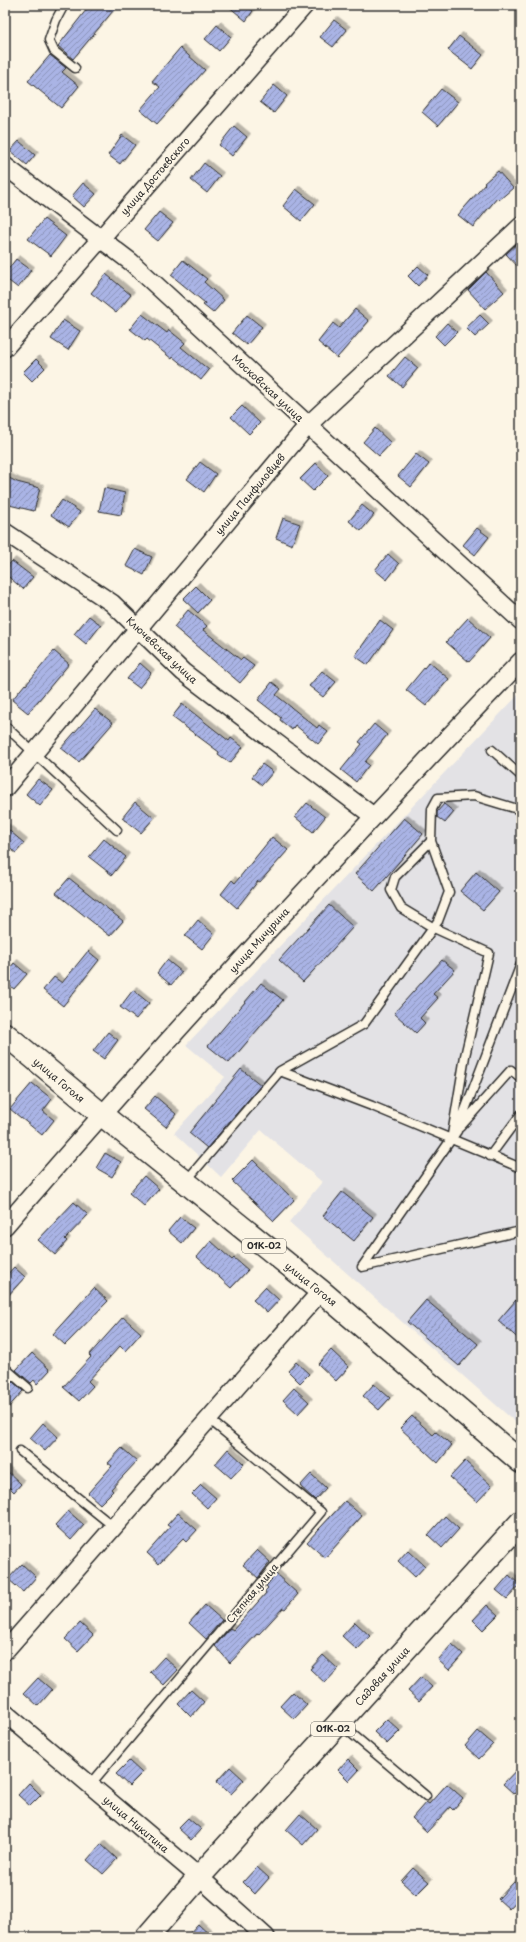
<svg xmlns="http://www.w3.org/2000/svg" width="526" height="1942" font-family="'Playpen Sans',sans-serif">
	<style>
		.built { fill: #e3e2e5 }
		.building { fill: url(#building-hatch); stroke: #2b2b2b; filter: url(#shadow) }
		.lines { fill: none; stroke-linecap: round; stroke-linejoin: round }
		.lane-casing { stroke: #2b2b2b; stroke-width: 11 }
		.street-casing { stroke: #2b2b2b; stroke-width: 20 }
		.primary-casing { stroke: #2b2b2b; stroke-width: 25 }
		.lane { stroke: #fcf5e5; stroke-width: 8 }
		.street { stroke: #fcf5e5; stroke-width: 17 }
		.primary { stroke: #fcf5e5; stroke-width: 22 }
		.labels { text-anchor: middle; stroke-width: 4; stroke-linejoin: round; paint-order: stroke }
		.shield { fill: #fcf5e5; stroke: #6a6863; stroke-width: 1 }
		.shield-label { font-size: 9px; font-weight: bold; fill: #2b2b2b }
		.street-label { font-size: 10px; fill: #2b2b2b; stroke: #fcf5e5 }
	</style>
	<defs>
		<pattern id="building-hatch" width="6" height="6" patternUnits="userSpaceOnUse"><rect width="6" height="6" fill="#aab4e5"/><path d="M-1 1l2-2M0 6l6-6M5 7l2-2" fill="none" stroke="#8b93ba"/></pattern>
		<filter id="shadow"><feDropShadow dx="3.5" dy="-3.5" stdDeviation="0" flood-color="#0004"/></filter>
	</defs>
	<rect width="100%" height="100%" fill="#fcf5e5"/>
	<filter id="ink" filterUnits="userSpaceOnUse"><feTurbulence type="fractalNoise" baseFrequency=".025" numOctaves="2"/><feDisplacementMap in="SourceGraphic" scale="8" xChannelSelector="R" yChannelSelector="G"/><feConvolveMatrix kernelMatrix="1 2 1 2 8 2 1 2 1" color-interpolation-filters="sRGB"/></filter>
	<g filter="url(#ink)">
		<path class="built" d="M521,692V1427L289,1222L322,1182L261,1130L221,1177L174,1133L225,1077L186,1045Z"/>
		<path class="building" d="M90,5H118L73,59L58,46Z
			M227,5H245L253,11L246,21Z
			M334,20L347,30L333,47L320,37Z
			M217,25L231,37L219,51L205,39Z
			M459,36L483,55L472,69L448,50Z
			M180,48L205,70L157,124L140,110L160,87L152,81Z
			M50,55L66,68L62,72L79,86L61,108L28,81Z
			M274,85L287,96L274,113L260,102Z
			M441,89L458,102L438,126L422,112Z
			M234,126L247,137L232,156L219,145Z
			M122,135L135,145L120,164L108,155Z
			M19,141L35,155L27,165L10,151Z
			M204,163L220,176L207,193L191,180Z
			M498,171L513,188L499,200L497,198L473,227L458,215L485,184L484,183Z
			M83,183L96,194L84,207L72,196Z
			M296,189L315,204L301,221L283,206Z
			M159,212L173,223L158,241L144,230Z
			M44,219L66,236L51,256L28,239Z
			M521,240V270L506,254Z
			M16,259L31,270L18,288L5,278V273Z
			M183,260L207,279L204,282L224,300L213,313L203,305L205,303L171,275Z
			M418,266L428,275L418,286L408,276Z
			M486,272L504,292L485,309L468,290Z
			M106,274L131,295L116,313L91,293Z
			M355,309L369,321L337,358L318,342L333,323L339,328Z
			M142,314L167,333L169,330L185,343L181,347L209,370L201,380L173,357L172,359L147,339L145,341L130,329Z
			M247,315L262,327L247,345L232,333Z
			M480,315L489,324L475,337L466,328Z
			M63,320L80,331L68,350L51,339Z
			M447,323L457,332L444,345L435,336Z
			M405,357L418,368L402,387L389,376Z
			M36,359L45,368L32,381L23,372Z
			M242,406L260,423L249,434L231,417Z
			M375,428L391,443L379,456L363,442Z
			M416,454L429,464L411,487L398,476Z
			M200,462L216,474L204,492L187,479Z
			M316,463L328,476L313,491L300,479Z
			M5,476L17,482L40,488L34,511L5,504Z
			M104,488L125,493L121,515L99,511Z
			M62,500L80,512L69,527L51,515Z
			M362,505L374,515L361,531L349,521Z
			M283,518L300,524L292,545L276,538Z
			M477,528L489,537L475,555L463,545Z
			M135,549L152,557L144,575L126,566Z
			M388,554L399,564L387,580L375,570Z
			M12,561L33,577L23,589L5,574V569Z
			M196,586L210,600L198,613L183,599Z
			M188,610L207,626L203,630L241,660L243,658L254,666L240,683L174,627Z
			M89,616L101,625L86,644L74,634Z
			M468,618L490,638L469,662L446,642Z
			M380,620L393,630L368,665L355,656Z
			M54,651L69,664L28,713L12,700L25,684L26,685Z
			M429,662L449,679L426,706L406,690Z
			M140,663L151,673L139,688L127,679Z
			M322,671L336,682L323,697L309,686Z
			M272,682L281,689L276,695L317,728L319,725L328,732L318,744L295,725L292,730L280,720L281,718L258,700Z
			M182,704L229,741L231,738L243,747L230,763L218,754L219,752L172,717Z
			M95,709L113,723L79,762L61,748Z
			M374,724L387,735L365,762L369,765L356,782L341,770L362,744L359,742Z
			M262,764L273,772L262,785L252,777Z
			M38,779L53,790L40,806L26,794Z
			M135,802L154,818L141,833L122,818Z
			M307,803L325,817L313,832L295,817Z
			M444,804L454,812L445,823L437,817V812Z
			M404,818L423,834L374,891L355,874Z
			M5,827L24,843L16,853L5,845Z
			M272,837L288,850L260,882L258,881L237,908L221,894L232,880L235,883Z
			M104,839L126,857L112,875L89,857Z
			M476,872L499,892L483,910L460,891Z
			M69,878L123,921L110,936L56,893Z
			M329,905L353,927L303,982L279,960Z
			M198,920L214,934L202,949L185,936Z
			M88,951L99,960L63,1006L43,990L54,977L62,983Z
			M167,960L182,972L171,985L157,973Z
			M442,960L455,970L433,994L438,998L420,1018L425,1023L416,1033L394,1013Z
			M14,963L27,974L14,989L5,982V974Z
			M261,983L283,1000L229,1063L208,1046Z
			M133,990L149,1003L136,1019L120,1007Z
			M108,1032L118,1040L104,1059L93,1051Z
			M241,1069L261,1085L207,1148L189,1133Z
			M32,1083L52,1099L43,1111L54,1120L42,1135L10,1109Z
			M155,1096L176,1114L166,1127L144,1109Z
			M105,1153L121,1162L112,1177L96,1168Z
			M253,1160L294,1200L274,1221L232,1181Z
			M144,1176L159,1189L144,1206L129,1193Z
			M342,1192L373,1217L354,1241L323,1216Z
			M74,1202L88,1215L65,1239L67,1241L55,1255L38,1240Z
			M180,1217L194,1228L182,1243L168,1231Z
			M211,1241L232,1260L234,1258L248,1270L231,1288L197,1257Z
			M14,1267L25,1277L5,1299V1277Z
			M265,1287L279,1300L267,1313L253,1300Z
			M94,1288L108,1301L65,1345L53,1334Z
			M521,1294V1341L498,1321Z
			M426,1300L478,1344L459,1366L407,1322Z
			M123,1317L141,1333L125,1351L120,1346L88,1381L93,1386L79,1401L63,1387L91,1357L89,1355Z
			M331,1350L349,1367L336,1381L318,1364Z
			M32,1353L50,1370L37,1384L34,1380L31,1383L16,1370Z
			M296,1362L309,1374L300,1383L288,1371Z
			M9,1378L23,1391L5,1411V1382Z
			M374,1384L390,1398L379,1410L363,1396Z
			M294,1388L309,1402L298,1414L283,1400Z
			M412,1416L433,1435L436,1432L452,1445L438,1463L400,1428Z
			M43,1423L58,1437L45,1451L30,1438Z
			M122,1448L137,1461L111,1489L113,1491L100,1504L88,1493L112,1466L108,1463Z
			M228,1449L244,1464L231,1478L215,1464Z
			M465,1461L492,1486L477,1502L450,1477Z
			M5,1469L21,1484L14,1492L5,1483Z
			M311,1474L326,1488L315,1500L300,1486Z
			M201,1485L216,1498L207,1508L192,1494Z
			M345,1501L362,1516L325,1558L307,1542Z
			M68,1511L84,1525L71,1540L55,1525Z
			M178,1513L197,1530L186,1542L183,1539L159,1564L147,1553L170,1527L167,1525Z
			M445,1516L459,1529L442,1548L428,1535Z
			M257,1550L270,1562L258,1578L243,1565Z
			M408,1550L425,1566L415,1577L398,1561Z
			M22,1564L36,1577L23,1592L8,1579Z
			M276,1574L298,1594L285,1609L283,1608L259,1634L258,1633L230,1663L215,1646L230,1628L233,1630L266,1593L265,1591L268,1588L266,1586Z
			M509,1575L520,1585L507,1599L496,1590Z
			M205,1605L222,1620L206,1639L189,1623Z
			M487,1605L498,1615L483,1630L473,1620Z
			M355,1622L370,1636L357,1650L342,1636Z
			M80,1623L93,1635L78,1651L65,1639Z
			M452,1644L463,1654L449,1670L438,1660Z
			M323,1655L338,1669L325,1683L310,1669Z
			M164,1657L178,1670L164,1685L150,1672Z
			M421,1677L432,1687L419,1701L408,1691Z
			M38,1678L52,1690L38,1706L24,1693Z
			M191,1690L204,1702L191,1717L178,1704Z
			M293,1692L307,1705L294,1719L280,1706Z
			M387,1719L400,1731L387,1744L374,1732Z
			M478,1731L493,1744L479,1759L465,1746Z
			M348,1759L359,1770L349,1781L338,1770Z
			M129,1761L142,1773L129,1786L116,1774Z
			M521,1765V1787L514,1794L503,1784Z
			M230,1767L244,1780L231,1794L216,1782Z
			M29,1783L41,1795L30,1806L18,1795Z
			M447,1784L463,1798L453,1810L450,1807L427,1832L412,1818L426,1802L429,1804Z
			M300,1814L317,1829L303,1845L286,1830Z
			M188,1818L201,1829L191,1840L178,1828Z
			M101,1844L117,1859L103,1874L87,1860Z
			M257,1867L269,1878L255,1894L243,1882Z
			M413,1868L429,1882L416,1895L401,1881Z
			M514,1882L521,1888V1896L509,1909L498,1899Z
			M198,1924L212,1937H186Z"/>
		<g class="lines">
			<defs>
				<path id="lane" d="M64,5L56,20L49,40L54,51L75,68
					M5,726L117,830
					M492,750L521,776
					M431,841L395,877L391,890L401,908L434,928L489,953L465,1056L452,1135
					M521,964L457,1131L362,1267L521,1231
					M280,1071L364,1024L438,921L449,892L431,841L432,809L438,798L474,796L521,810
					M460,1127L511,1070L521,1078
					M490,1156L521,1114
					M186,1181L280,1071L372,1106L521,1168
					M5,1368L28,1388
					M20,1451L114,1527
					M339,1723L426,1796
					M90,1785L321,1512L209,1419"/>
				<path id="street" d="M5,166L131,262L521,621
					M5,348L305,5
					M5,532L112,603L183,672L373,816
					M5,788L308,425L521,226
					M5,1226C171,1033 345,845 521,661
					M5,1651L321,1291
					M5,1713L199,1877L266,1937"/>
				<path id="primary" d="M5,1034L101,1114L321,1291L521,1462
					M147,1937L199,1877L521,1522"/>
			</defs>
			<use href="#lane" class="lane-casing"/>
			<use href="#street" class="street-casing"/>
			<use href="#primary" class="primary-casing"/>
			<use href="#lane" class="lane"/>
			<use href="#street" class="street"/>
			<use href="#primary" class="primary"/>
		</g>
	</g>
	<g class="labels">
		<g class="shield">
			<rect x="242" y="1239" width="44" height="14" rx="3"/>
			<rect x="311" y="1722" width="44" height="14" rx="3"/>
		</g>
		<g class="shield-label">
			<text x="264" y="1249">01К-02</text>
			<text x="333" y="1732">01К-02</text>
		</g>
		<g class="street-label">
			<text transform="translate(155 176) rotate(-49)" y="4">улица Достоевского</text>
			<text transform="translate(268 388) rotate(43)" y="4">Московская улица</text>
			<text transform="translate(250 494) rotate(-50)" y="4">улица Панфиловцев</text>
			<text transform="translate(162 650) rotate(43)" y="4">Ключевская улица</text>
			<text transform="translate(259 940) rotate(-48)" y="4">улица Мичурина</text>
			<text transform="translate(59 1080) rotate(40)" y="4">улица Гоголя</text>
			<text transform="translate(311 1284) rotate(39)" y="4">улица Гоголя</text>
			<text transform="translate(252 1593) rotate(-50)" y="4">Степная улица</text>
			<text transform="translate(382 1676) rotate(-48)" y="4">Садовая улица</text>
			<text transform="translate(136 1824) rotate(40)" y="4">улица Никитина</text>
		</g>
	</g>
	<rect width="526" height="1942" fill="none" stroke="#fcf5e5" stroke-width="20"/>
	<rect x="10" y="10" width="506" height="1922" fill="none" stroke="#2b2b2b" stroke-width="1.5" filter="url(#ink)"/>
</svg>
